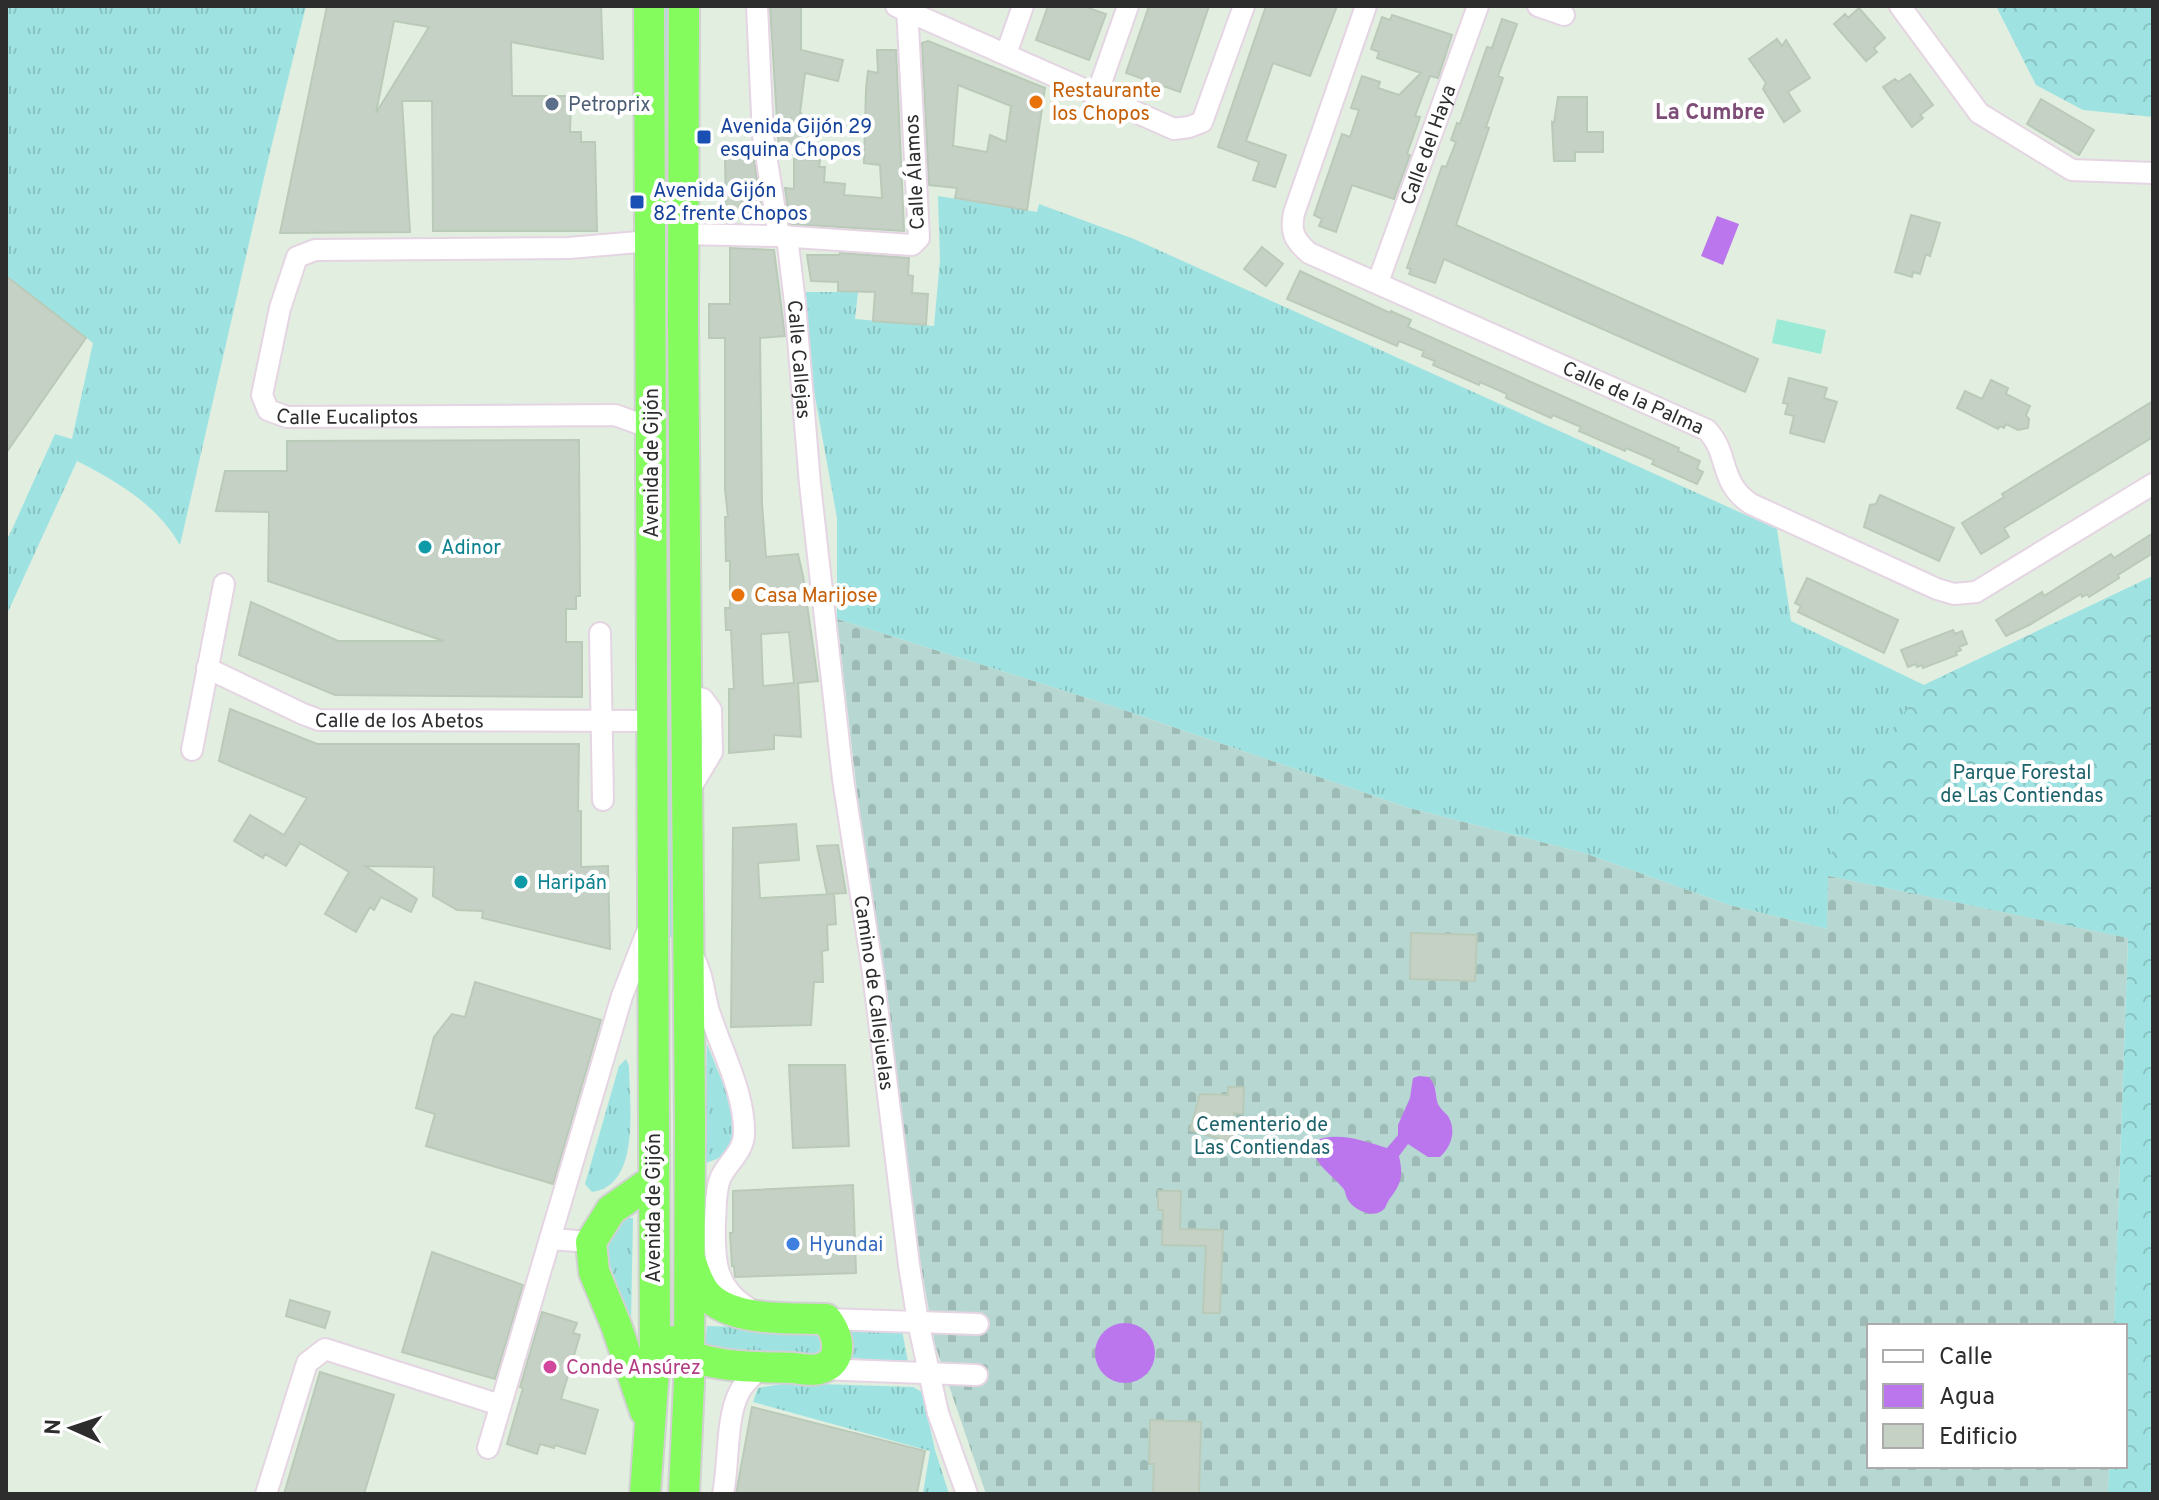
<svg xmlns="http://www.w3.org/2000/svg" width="2159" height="1500" font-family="Overpass,sans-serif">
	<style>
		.grass { fill: url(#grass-tufts) }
		.forest { fill: url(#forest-crowns) }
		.cemetery { fill: url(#cemetery-stones) }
		.pitch { fill: #9aead6 }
		.water { fill: #bc76ed }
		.building { fill: #c6d1c5; stroke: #bacab9; stroke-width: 2; fill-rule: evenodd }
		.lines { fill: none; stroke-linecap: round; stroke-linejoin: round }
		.minor-casing { stroke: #e5d5e3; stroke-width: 24 }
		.highway-casing { stroke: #d1d1d1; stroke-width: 34 }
		.minor { stroke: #fff; stroke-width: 20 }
		.highway { stroke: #84fc5d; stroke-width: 30 }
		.food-dot { fill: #e8710a; stroke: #fff; stroke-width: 3 }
		.service-dot { fill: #5c6f8a; stroke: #fff; stroke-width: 3 }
		.transit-dot { fill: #1a4fb4; stroke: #fff; stroke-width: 3 }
		.culture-dot { fill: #0f9aa8; stroke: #fff; stroke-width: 3 }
		.shop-dot { fill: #3f7fe0; stroke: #fff; stroke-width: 3 }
		.hotel-dot { fill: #d1479c; stroke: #fff; stroke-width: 3 }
		.labels { text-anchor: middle; stroke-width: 8; stroke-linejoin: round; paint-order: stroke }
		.food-label { font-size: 20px; fill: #c56008; stroke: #fff; text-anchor: start }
		.service-label { font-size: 20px; fill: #4e5e75; stroke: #fff; text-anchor: start }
		.transit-label { font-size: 20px; fill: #164399; stroke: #fff; text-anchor: start }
		.street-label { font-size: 20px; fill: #2d2d2d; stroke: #fff }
		.culture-label { font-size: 20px; fill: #0d838f; stroke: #fff; text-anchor: start }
		.park-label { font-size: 20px; fill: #1c626b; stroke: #fff }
		.shop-label { font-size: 20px; fill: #366cbe; stroke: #fff; text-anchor: start }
		.hotel-label { font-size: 20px; fill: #b23c85; stroke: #fff; text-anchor: start }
		.neighbourhood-label { font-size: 22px; font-weight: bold; fill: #7e4d77; stroke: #fff }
	</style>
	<defs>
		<pattern id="grass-tufts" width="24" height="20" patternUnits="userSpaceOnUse" patternTransform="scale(2)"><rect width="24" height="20" fill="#9ee3e2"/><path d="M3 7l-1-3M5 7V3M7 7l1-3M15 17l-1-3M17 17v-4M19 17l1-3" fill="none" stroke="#88c3c2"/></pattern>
		<pattern id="forest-crowns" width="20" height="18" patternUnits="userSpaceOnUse" patternTransform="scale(2)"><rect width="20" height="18" fill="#9ee3e2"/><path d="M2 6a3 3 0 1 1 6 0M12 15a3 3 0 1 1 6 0" fill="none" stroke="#88c3c2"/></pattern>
		<pattern id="cemetery-stones" width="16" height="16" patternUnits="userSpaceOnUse" patternTransform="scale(2)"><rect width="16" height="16" fill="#b7d8d2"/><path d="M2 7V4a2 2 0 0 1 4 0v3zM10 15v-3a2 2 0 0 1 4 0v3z" fill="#9ebab5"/></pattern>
	</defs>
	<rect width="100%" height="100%" fill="#e1eee0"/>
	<path class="grass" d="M6,6H306L269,156L180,545C156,504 118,482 77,461L6,616V536H9L55,434L72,439L93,343L6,276Z
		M659,6H674V196L659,202Z
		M938,196L1037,212L1039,204L1134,239L1777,529L1791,621L1924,685L2153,576V1494H2108L2109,1466H2125L2128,938L1829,876L1827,929L1729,905L1584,853L1409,808L1109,705L837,619V518L796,292H858L855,319L934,326L940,260Z
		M673,220L676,940L666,934L660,222Z
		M707,1044L739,1123C731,1146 731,1156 705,1163Z
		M626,1059L629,1066C629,1101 642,1186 592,1192L585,1184L619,1066Z
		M624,1218H633L631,1321L605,1252L609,1232Z
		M707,1326L816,1329C825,1341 826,1350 813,1359L704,1355Z
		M850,1329L902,1330L908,1362L852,1358Z
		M789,1383L913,1387L922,1392L935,1450L949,1494L923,1493L930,1451L753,1402L758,1388Z"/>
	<path class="forest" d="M1996,6H2153V117L2083,110L2036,85Z
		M2153,576V1494H2108L2109,1466H2125V1326H2114L2128,938L1828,876L1840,802L1924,685Z"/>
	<path class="cemetery" d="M837,619L1109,705L1409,808L1584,853L1729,905L1827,929L1828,876L2128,938L2114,1326H1869V1466H2109L2108,1494H986L935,1345L894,1114Z"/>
	<path class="pitch" d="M1777,319L1826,330L1821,354L1772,343Z"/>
	<path class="water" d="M1717,216L1739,224L1723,265L1701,256Z
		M1419,1076L1429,1077C1436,1086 1435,1090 1437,1101C1438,1107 1444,1111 1448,1116C1457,1131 1451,1147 1440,1157H1428L1408,1144L1399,1156C1403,1174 1402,1183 1391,1197C1388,1200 1387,1204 1385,1208C1375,1220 1355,1211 1348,1200C1345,1195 1346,1192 1343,1188C1331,1174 1312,1163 1312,1142C1335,1130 1365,1141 1387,1148L1398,1135V1125L1410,1098L1413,1078Z
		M1095 1353a30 30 0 1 1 60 0a30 30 0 1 1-60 0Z"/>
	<path class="building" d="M327,6H601L603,59L511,42L512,96H571L570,132H581V142H595L597,231H433L432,101H402L410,232L280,233ZM394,21L429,27L376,113Z
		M770,6H801V50L843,60L838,81L805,73L800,113L802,114L801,128H803L800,155L779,152Z
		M1048,6H1083L1106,14L1089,60L1036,40Z
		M1149,6H1209L1180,92L1126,73Z
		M1266,6H1337L1310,76L1273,63L1246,141L1286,155L1275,187L1253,180L1259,162L1218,147Z
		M1859,8L1885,38L1874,48L1877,52L1866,61L1834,24L1845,14L1848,18Z
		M1392,15L1452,35L1438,78L1430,76L1415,116L1420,117L1407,154L1410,155L1394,199L1352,185L1336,232L1319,226L1322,219L1314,215L1342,134L1350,137L1359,110L1351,108L1362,76L1380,82L1378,88L1399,95L1421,73L1377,58L1379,52L1371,49L1382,17L1390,20Z
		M1502,19L1517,24L1498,76L1503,78L1486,127L1489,128L1456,225L1758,359L1745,392L1444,259L1435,283L1409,274L1411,269L1407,268L1442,166L1446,167L1456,142L1451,140L1457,123L1460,124L1487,47L1492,48Z
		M1777,39L1782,46L1786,40L1810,78L1788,92L1800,111L1784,122L1763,89L1766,83L1749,59Z
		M928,41L1045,88L1027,210L955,198L957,188L929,185L922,43ZM958,85L1011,106L1006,142L990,135L987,152L953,146Z
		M877,50H896L904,231L790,224L785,188L794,189V159L820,160L819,167H825L824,182L845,184L844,195L882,198L880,165L864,163L866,89L868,71L878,73Z
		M1910,74L1933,105L1920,115L1923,118L1912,127L1883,87L1895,79L1898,82Z
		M1558,97H1587V132H1603V152H1575V161H1554L1552,122L1554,123Z
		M2041,99L2094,130L2079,155L2027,124Z
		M753,153L763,219L726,217L725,154Z
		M1911,215L1940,223L1930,256L1926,254L1920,274L1913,272L1912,277L1895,272Z
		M1262,247L1283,264L1266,286L1244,269Z
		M730,248L774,250L785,336L760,338L762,504L766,557L798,554L803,576L818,681L798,683L801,737L774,735V749L729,753V689H734L731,630H726L725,608H730V561H726L725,517H728L725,489V338H709V304H730ZM789,632L794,683L763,686L761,634Z
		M840,253L909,258L908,275L913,276L912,293L928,294L926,325L873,321L875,292L838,291V282L811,281L807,255H839Z
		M1300,271L1390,313L1391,311L1411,320L1408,327L1679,448L1678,451L1700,461L1697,469L1703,472L1697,484L1652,464L1654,460L1626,448L1625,451L1579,431L1581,427L1553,415L1551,418L1506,398L1507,394L1480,382L1479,385L1433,365L1435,361L1422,356L1424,351L1399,341L1397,346L1287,299Z
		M6,276L86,338L6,453Z
		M1789,378L1827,388L1824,398L1837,402L1824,442L1790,433L1794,416L1785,414L1788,404L1783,403Z
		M1991,380L2008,388L2006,394L2030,406L2026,415L2029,419L2028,428L2018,430L2006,424L2004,428L2000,426L1998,429L1957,408L1965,391L1982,399Z
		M2153,401V437L2004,528L2009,537L1981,554L1962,523L2004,497L2002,494Z
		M579,440L580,596H576V609H566V642H582V697L335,695L239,655L251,602L338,641H444L268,581L269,512L216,511L225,471H287V441Z
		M1880,495L1954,528L1939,561L1864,527L1870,505L1876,504Z
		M2153,533V553L2118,575L2119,578L2089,597L2087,594L2082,597L2081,594L2031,624L2006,636L1996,620L2042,592L2044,596L2111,554L2114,558Z
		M1807,578L1898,620L1884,653L1798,612L1801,606L1795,603Z
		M1953,630L1955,634L1962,631L1967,644L1959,647L1961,650L1956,652L1957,655L1923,668L1922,665L1917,667L1916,664L1908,667L1901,650Z
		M230,709L317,744H579L578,811H581V867L608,866L610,949L482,918L483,911L457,910L433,896L434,867L365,866L417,899L411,912L381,897L374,910L370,907L356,932L325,914L349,872L300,843L286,866L265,854L263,858L234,841L250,815L284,835L307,798L219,761Z
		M796,824L799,860L758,863L760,898L834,894L836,924L827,925L828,950L822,951L823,982H814L811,1025L731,1027L733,828Z
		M838,845L846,893L827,894L817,846Z
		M1411,933L1477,935L1475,981L1410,979Z
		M475,982L601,1020L553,1184L426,1146L435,1114L416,1108L434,1037L452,1014L465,1017Z
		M789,1065H845L849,1146L793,1148Z
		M1228,1087H1244L1243,1114L1234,1113L1233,1143L1190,1130L1200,1094L1228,1095Z
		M853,1185L856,1273L735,1277L734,1266H732L730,1233H733V1191Z
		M1158,1191H1181L1180,1229L1223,1230L1220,1313H1203L1206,1246L1162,1245L1163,1210H1158Z
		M432,1252L523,1285L495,1379L402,1352Z
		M290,1300L330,1312L325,1328L286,1316Z
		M542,1312L577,1323L573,1333L580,1335L561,1399L598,1410L585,1454L555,1445L554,1448L540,1444L537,1454L507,1444L523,1388L520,1387Z
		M320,1372L394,1395L364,1494H284Z
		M752,1407L925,1451L917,1494H736Z
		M1150,1420L1201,1422L1199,1494H1153L1154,1464H1149Z"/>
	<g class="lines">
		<defs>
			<g id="minor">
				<path d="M757,6L763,136L779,236"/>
				<path d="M896,6L1174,129L1189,127L1202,122L1244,6"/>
				<path id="s1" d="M1366,6L1294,213C1290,232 1294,240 1309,253L1707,430C1730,454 1718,482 1751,504L1937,589L1954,594L1976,592L2153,484"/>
				<path d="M1538,6L1564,15"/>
				<path d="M1900,6L1979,113L2072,170L2153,173"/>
				<path d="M1006,54L1023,6"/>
				<path d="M1097,94L1128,6"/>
				<path d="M683,234L779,236L912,245L919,238L907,6"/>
				<path id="s2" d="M787,236L795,303L810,484L843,779L873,973L909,1265L918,1322L938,1413L967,1494"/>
				<path id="s3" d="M650,241L569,248L315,250L297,257L280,308L262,395L268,410L287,417L615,415L651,428"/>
				<path id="s4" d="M1378,282L1478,6"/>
				<path d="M600,633L603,800"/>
				<path id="s5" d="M207,668L303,714L319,720L651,721"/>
				<path d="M685,694L703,699L711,710L712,752L689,791"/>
				<path d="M192,750L224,584"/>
				<path d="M693,956C703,975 703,988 708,1008C720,1048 744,1090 744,1131C745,1152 727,1162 720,1179C715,1192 716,1208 715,1222C714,1257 714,1287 747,1307"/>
				<path d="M550,1239L591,1242"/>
				<path d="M826,1319L978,1324"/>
				<path d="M819,1369L977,1375"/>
				<path d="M488,1448L622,996L647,932"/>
				<path d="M266,1494L307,1363L325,1349L500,1405"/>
				<path d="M723,1494C729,1465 726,1420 738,1395C743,1383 753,1375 763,1367"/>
			</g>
			<path id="highway" d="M675,1341C681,1349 690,1356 700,1359C729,1368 763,1367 794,1368C801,1369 812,1371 819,1369C845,1363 839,1334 826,1319C792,1318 733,1322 708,1296C699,1287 695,1274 691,1262
				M645,1411L616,1325L594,1272L591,1242L611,1210L652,1181
				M645,1494L655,1355L649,6
				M684,1494L689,1383L690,1124L683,321L684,6"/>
		</defs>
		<use href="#minor" class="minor-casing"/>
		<use href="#highway" class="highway-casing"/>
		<use href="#minor" class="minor"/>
		<use href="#highway" class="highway"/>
	</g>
	<g class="food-dot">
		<circle cx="1036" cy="102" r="8"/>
		<circle cx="738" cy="595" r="8"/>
	</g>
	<circle class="service-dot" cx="552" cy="104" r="8"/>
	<g class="transit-dot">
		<rect x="696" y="129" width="16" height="16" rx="4"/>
		<rect x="629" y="194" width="16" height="16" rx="4"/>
	</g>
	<g class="culture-dot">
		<circle cx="425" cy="547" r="8"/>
		<circle cx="521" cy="882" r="8"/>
	</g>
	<circle class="shop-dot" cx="793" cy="1244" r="8"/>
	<circle class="hotel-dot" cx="550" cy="1367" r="8"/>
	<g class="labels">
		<g class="food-label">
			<text x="1052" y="97">Restaurante<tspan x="1052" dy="23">los Chopos</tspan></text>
			<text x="754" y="602">Casa Marijose</text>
		</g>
		<g class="service-label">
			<text x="568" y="111">Petroprix</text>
		</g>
		<g class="transit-label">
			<text x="720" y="133">Avenida Gijón 29<tspan x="720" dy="23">esquina Chopos</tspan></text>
			<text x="653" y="197">Avenida Gijón<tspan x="653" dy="23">82 frente Chopos</tspan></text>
		</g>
		<g class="street-label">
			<text dy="7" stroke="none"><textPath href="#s4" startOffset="146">Calle del Haya</textPath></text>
			<text transform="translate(914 172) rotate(-93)" y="7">Calle Álamos</text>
			<text dy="7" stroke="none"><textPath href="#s2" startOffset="124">Calle Callejas</textPath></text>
			<text dy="7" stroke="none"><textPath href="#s1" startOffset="620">Calle de la Palma</textPath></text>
			<text dy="7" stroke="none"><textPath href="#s3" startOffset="594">Calle Eucaliptos</textPath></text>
			<text transform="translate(651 463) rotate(-90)" y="7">Avenida de Gijón</text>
			<text dy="7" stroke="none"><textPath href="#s5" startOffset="204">Calle de los Abetos</textPath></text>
			<text dy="7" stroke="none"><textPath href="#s2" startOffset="762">Camino de Callejuelas</textPath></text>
			<text transform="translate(653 1208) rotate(-90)" y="7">Avenida de Gijón</text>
		</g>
		<g class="culture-label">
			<text x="441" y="554">Adinor</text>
			<text x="537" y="889">Haripán</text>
		</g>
		<g class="park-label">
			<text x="2022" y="779">Parque Forestal<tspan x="2022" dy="23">de Las Contiendas</tspan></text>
			<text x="1262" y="1131">Cementerio de<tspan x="1262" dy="23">Las Contiendas</tspan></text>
		</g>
		<g class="shop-label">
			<text x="809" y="1251">Hyundai</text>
		</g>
		<g class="hotel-label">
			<text x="566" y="1374">Conde Ansúrez</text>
		</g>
		<g class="neighbourhood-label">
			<text x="1710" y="119">La Cumbre</text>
		</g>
	</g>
	<rect width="2159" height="1500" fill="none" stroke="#2d2d2d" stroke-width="16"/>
	<rect x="1867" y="1324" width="260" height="144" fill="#ffffff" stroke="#ababab" stroke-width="2"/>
	<rect x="1883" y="1350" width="40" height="12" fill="#ffffff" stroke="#ababab" stroke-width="2"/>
	<text x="1939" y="1364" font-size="24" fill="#2d2d2d">Calle</text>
	<rect x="1883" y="1384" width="40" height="24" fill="#bc76ed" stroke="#ababab" stroke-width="2"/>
	<text x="1939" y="1404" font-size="24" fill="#2d2d2d">Agua</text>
	<rect x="1883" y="1424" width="40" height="24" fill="#c6d1c5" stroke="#ababab" stroke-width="2"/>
	<text x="1939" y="1444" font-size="24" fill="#2d2d2d">Edificio</text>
	<g transform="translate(72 1428) rotate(273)" stroke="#ffffff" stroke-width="6" paint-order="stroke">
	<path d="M0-6L14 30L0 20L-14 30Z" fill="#2d2d2d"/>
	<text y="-12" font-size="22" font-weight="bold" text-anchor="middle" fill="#2d2d2d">N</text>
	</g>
</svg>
